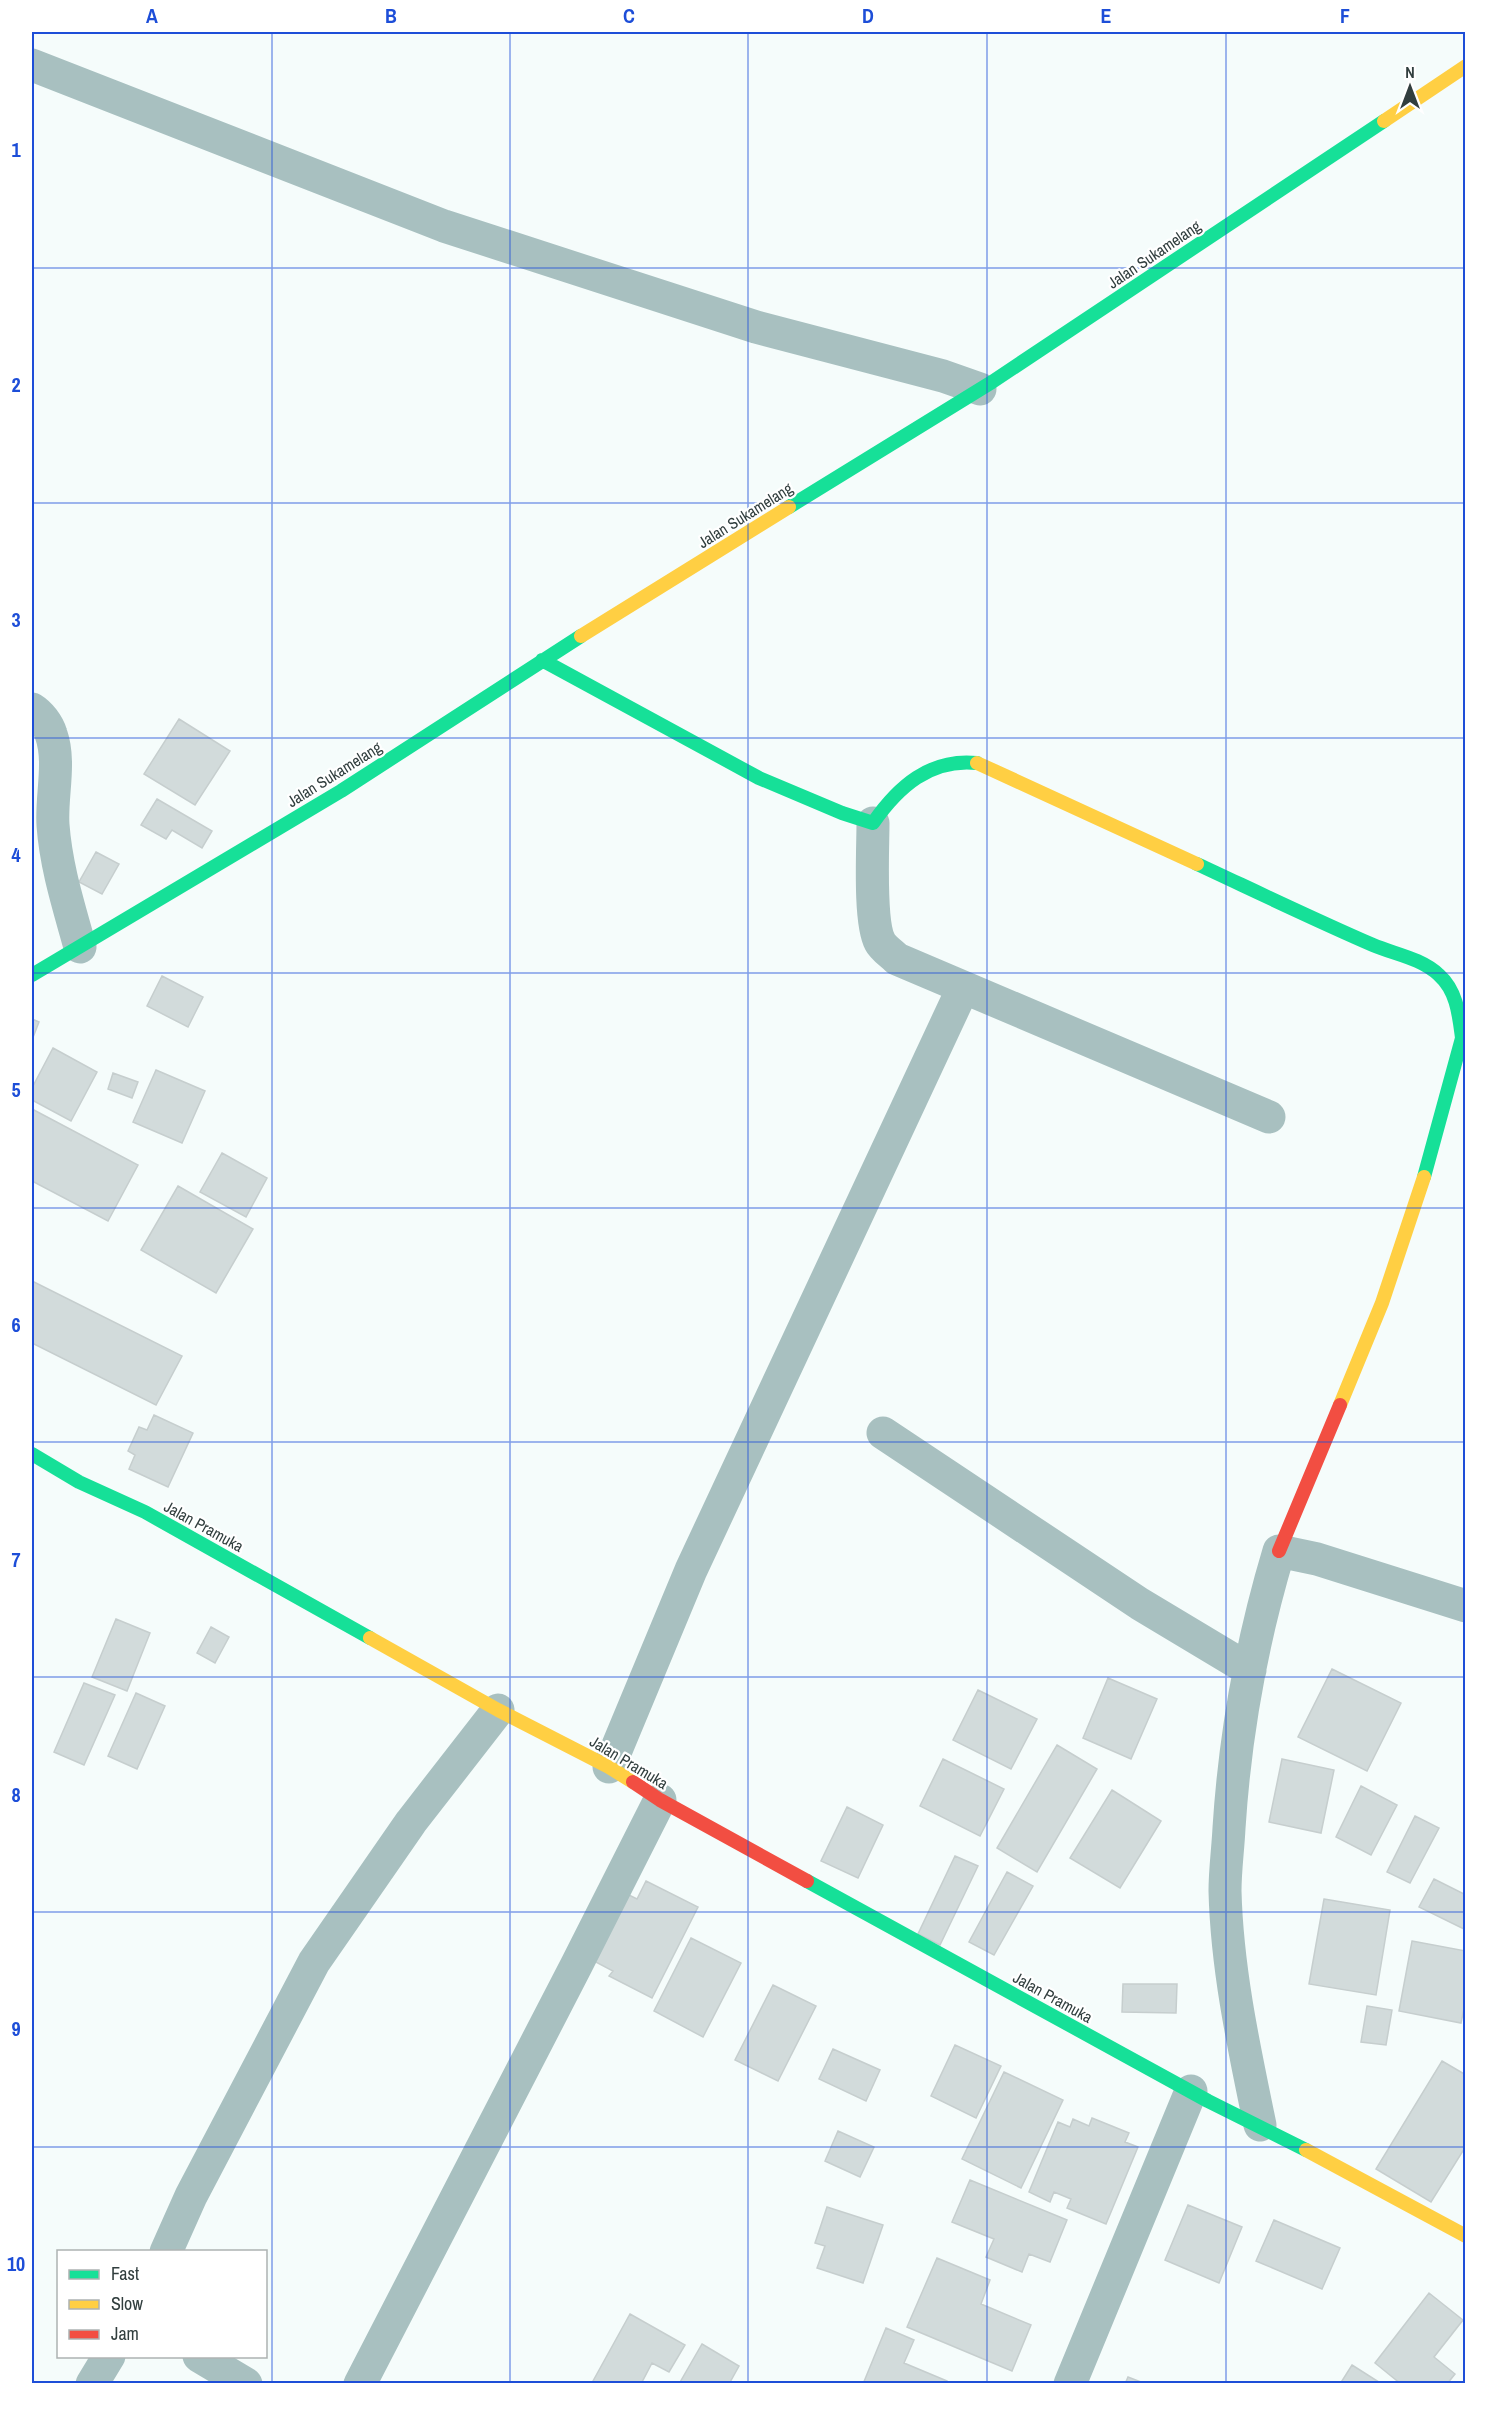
<svg xmlns="http://www.w3.org/2000/svg" width="1497" height="2415" font-family="'Archivo Narrow',sans-serif">
	<style>
		.building { fill: #d2dbdb; stroke: #c6cece; stroke-width: 1.5 }
		.lines { fill: none; stroke-linecap: round; stroke-linejoin: round }
		.street { stroke: #a8c0c0; stroke-width: 33 }
		.fast { stroke: #16e098; stroke-width: 14 }
		.slow { stroke: #ffcf43; stroke-width: 14 }
		.jam { stroke: #f24e42; stroke-width: 14 }
		.grid { fill: none; stroke: #1d4ed8; stroke-width: 1.5; stroke-opacity: 0.55 }
		.labels { text-anchor: middle; stroke-width: 4.5; stroke-linejoin: round; paint-order: stroke }
		.street-label { font-size: 16px; fill: #313e3e; stroke: #fff }
		.neatline { fill: none; stroke: #1d4ed8; stroke-width: 2 }
		.grid-label { font-size: 20px; text-anchor: middle; font-weight: bold; fill: #1d4ed8 }
	</style>
	<rect width="100%" height="100%" fill="#f5fcfb"/>
	<path class="building" d="M179,719L230,751L195,805L144,774Z
		M157,799L212,831L202,848L172,830L166,839L141,825Z
		M96,852L119,864L102,894L79,882Z
		M162,976L203,997L188,1027L147,1006Z
		M32,1019L39,1022L32,1040Z
		M53,1048L97,1072L71,1121L32,1100V1088Z
		M156,1070L205,1091L182,1143L133,1122Z
		M113,1073L138,1082L132,1098L108,1089Z
		M32,1109L138,1165L108,1221L32,1181Z
		M222,1153L267,1178L246,1217L200,1192Z
		M178,1186L253,1229L216,1293L141,1250Z
		M32,1281L182,1356L156,1405L32,1343Z
		M154,1415L193,1433L168,1487L129,1469L135,1455L128,1451L139,1427L147,1430Z
		M116,1619L150,1633L127,1691L92,1677Z
		M211,1627L229,1637L215,1663L197,1653Z
		M1332,1669L1401,1703L1367,1771L1298,1737Z
		M1108,1678L1157,1699L1131,1759L1083,1738Z
		M84,1683L115,1695L84,1765L54,1752Z
		M978,1690L1037,1719L1011,1769L953,1740Z
		M136,1693L165,1706L137,1769L108,1756Z
		M1057,1745L1097,1769L1037,1872L997,1848Z
		M943,1759L1004,1789L980,1836L920,1806Z
		M1282,1759L1334,1770L1321,1833L1269,1822Z
		M1361,1786L1397,1805L1371,1855L1336,1837Z
		M1112,1790L1161,1821L1120,1888L1070,1858Z
		M847,1807L883,1825L858,1878L821,1861Z
		M1415,1816L1439,1828L1410,1883L1387,1872Z
		M955,1856L978,1866L940,1945L918,1934Z
		M1007,1872L1033,1886L994,1955L969,1942Z
		M1434,1879L1466,1895V1930L1419,1907Z
		M646,1881L698,1907L652,1998L609,1976L613,1971L590,1959L625,1893L637,1899Z
		M1324,1899L1390,1910L1376,1995L1309,1984Z
		M691,1938L741,1963L703,2037L654,2011Z
		M1412,1941L1466,1951V1999L1461,2023L1399,2011Z
		M1123,1984H1177L1176,2013L1122,2012Z
		M773,1985L816,2006L778,2081L735,2060Z
		M1367,2006L1392,2010L1386,2045L1361,2042Z
		M955,2045L1001,2066L976,2118L931,2096Z
		M833,2049L880,2070L866,2101L819,2079Z
		M1442,2061L1466,2075V2146L1431,2202L1376,2169Z
		M1004,2072L1063,2100L1021,2188L962,2159Z
		M1092,2118L1129,2133L1125,2142L1138,2147L1106,2224L1067,2208L1071,2199L1054,2192L1050,2202L1029,2192L1058,2122L1070,2127L1073,2119L1089,2126Z
		M838,2131L874,2147L860,2177L825,2161Z
		M970,2180L1067,2220L1050,2262L1029,2254L1022,2272L986,2257L994,2239L952,2222Z
		M1188,2205L1242,2227L1219,2283L1165,2260Z
		M827,2207L883,2225L863,2283L817,2268L825,2246L815,2243Z
		M1274,2220L1340,2248L1322,2289L1256,2261Z
		M937,2258L990,2280L981,2304L1031,2325L1012,2371L907,2327Z
		M1429,2293L1463,2320L1434,2357L1455,2374L1447,2384H1401L1375,2363Z
		M630,2314L685,2345L669,2372L652,2363L641,2384H597L593,2381Z
		M886,2328L914,2340L904,2363L947,2381L946,2384H863Z
		M702,2344L739,2366L729,2384H679Z
		M1352,2365L1382,2384H1340Z
		M1128,2377L1146,2384H1125Z"/>
	<g class="lines">
		<path class="street" d="M32,65L444,226L756,327L943,376L980,389
			M32,709C40,714 48,724 51,734C61,762 51,796 53,825C56,867 69,907 80,947
			M873,823C873,848 869,922 880,942C883,948 892,954 897,959L1269,1117
			M883,1433L1140,1604L1250,1670
			M609,1767L691,1570L963,988
			M1260,2125C1244,2048 1227,1970 1225,1891C1225,1870 1228,1849 1229,1828C1235,1734 1252,1641 1279,1551L1317,1559L1466,1606
			M166,2252L191,2196L314,1962L411,1822L498,1710
			M199,2356L246,2384
			M92,2384L109,2356
			M360,2384L576,1966L660,1800
			M1070,2384L1191,2091"/>
		<path class="fast" d="M789,507L992,382L1384,121
			M542,660L759,778L842,813L873,823C898,787 930,758 977,763
			M1197,864C1255,891 1313,919 1373,945C1394,954 1421,958 1439,975C1457,991 1459,1015 1462,1038L1424,1177
			M32,975L341,791L581,636
			M32,1454L79,1482L145,1512L370,1638
			M807,1881L1208,2101L1306,2150"/>
		<path class="slow" d="M1384,121L1466,66
			M581,636L789,507
			M977,763L1197,864
			M1340,1405L1382,1303L1424,1177
			M370,1638L498,1710L609,1767L633,1782
			M1306,2150L1466,2236"/>
		<path class="jam" d="M1279,1551L1340,1405
			M633,1782L660,1800L807,1881"/>
	</g>
	<path class="grid" d="M272,32V2384M510,32V2384M748,32V2384M987,32V2384M1226,32V2384M32,268H1466M32,503H1466M32,738H1466M32,973H1466M32,1208H1466M32,1442H1466M32,1677H1466M32,1912H1466M32,2147H1466"/>
	<g class="labels">
		<g class="street-label">
			<text transform="translate(1154 254) rotate(-34)" y="6">Jalan Sukamelang</text>
			<text transform="translate(745 515) rotate(-32)" y="6">Jalan Sukamelang</text>
			<text transform="translate(334 774) rotate(-32)" y="6">Jalan Sukamelang</text>
			<text transform="translate(204 1526) rotate(29)" y="6">Jalan Pramuka</text>
			<text transform="translate(629 1762) rotate(31)" y="6">Jalan Pramuka</text>
			<text transform="translate(1053 1997) rotate(29)" y="6">Jalan Pramuka</text>
		</g>
	</g>
	<rect width="1497" height="2415" fill="none" stroke="#ffffff" stroke-width="66"/>
	<rect x="57" y="2250" width="210" height="108" fill="#ffffff" stroke="#adb2b2" stroke-width="1.5"/>
	<rect x="69" y="2270" width="30" height="9" fill="#16e098" stroke="#adb2b2" stroke-width="1.5"/>
	<text x="111" y="2280" font-size="18" fill="#313e3e">Fast</text>
	<rect x="69" y="2300" width="30" height="9" fill="#ffcf43" stroke="#adb2b2" stroke-width="1.5"/>
	<text x="111" y="2310" font-size="18" fill="#313e3e">Slow</text>
	<rect x="69" y="2330" width="30" height="9" fill="#f24e42" stroke="#adb2b2" stroke-width="1.5"/>
	<text x="111" y="2340" font-size="18" fill="#313e3e">Jam</text>
	<g transform="translate(1410 87)" stroke="#ffffff" stroke-width="4.5" paint-order="stroke">
	<path d="M0-4.5L10 22L0 15L-10 22Z" fill="#313e3e"/>
	<text y="-9" font-size="16" font-weight="bold" text-anchor="middle" fill="#313e3e">N</text>
	</g>
	<rect x="33" y="33" width="1431" height="2349" class="neatline"/>
	<g class="grid-label">
		<text x="152" y="23">A</text>
		<text x="391" y="23">B</text>
		<text x="629" y="23">C</text>
		<text x="868" y="23">D</text>
		<text x="1106" y="23">E</text>
		<text x="1345" y="23">F</text>
		<text x="16" y="157">1</text>
		<text x="16" y="392">2</text>
		<text x="16" y="627">3</text>
		<text x="16" y="862">4</text>
		<text x="16" y="1097">5</text>
		<text x="16" y="1332">6</text>
		<text x="16" y="1567">7</text>
		<text x="16" y="1802">8</text>
		<text x="16" y="2036">9</text>
		<text x="16" y="2271">10</text>
	</g>
</svg>
